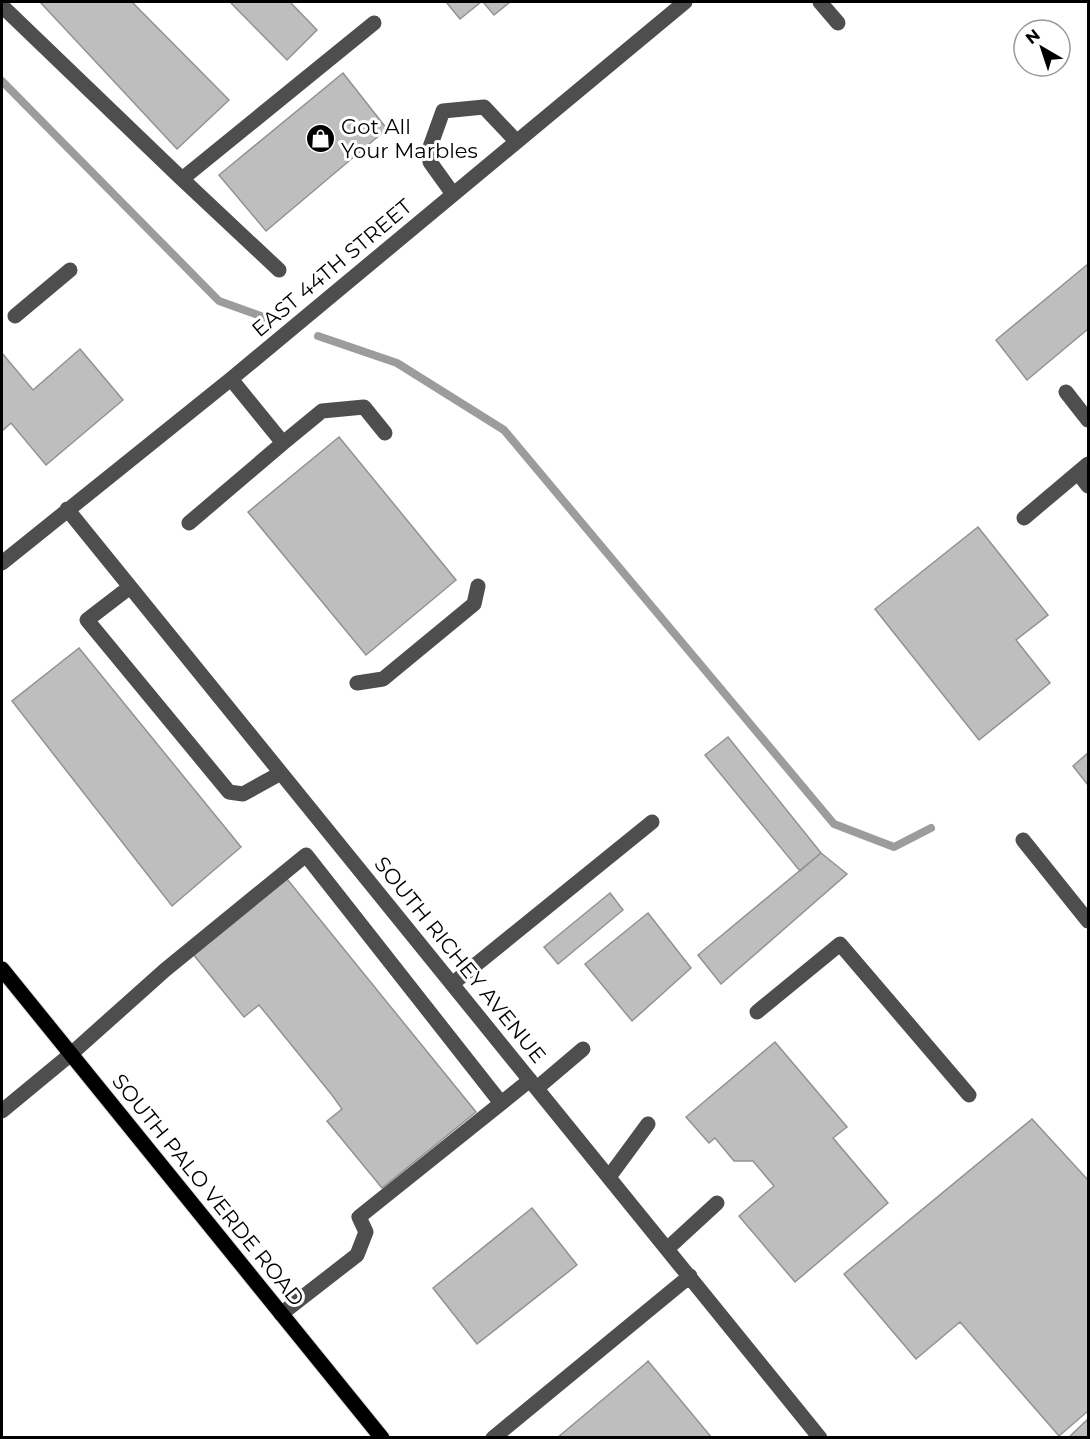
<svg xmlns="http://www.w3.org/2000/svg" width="1090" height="1439" font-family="Montserrat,sans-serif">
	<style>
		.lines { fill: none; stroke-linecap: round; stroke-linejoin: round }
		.stream { stroke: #9c9c9c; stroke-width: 8 }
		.building { fill: #bebebe; stroke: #929292; stroke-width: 1.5 }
		.major-casing { stroke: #dbdbdb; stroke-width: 17 }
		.minor { stroke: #4e4e4e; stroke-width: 15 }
		.major { stroke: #000; stroke-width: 15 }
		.labels { text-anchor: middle; stroke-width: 6; stroke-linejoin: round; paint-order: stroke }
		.poi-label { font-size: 21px; fill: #000; stroke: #fff; text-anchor: start }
		.street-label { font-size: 21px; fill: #000; stroke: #fff }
	</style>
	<rect width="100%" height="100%" fill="#fff"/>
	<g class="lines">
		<path class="stream" d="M2,81L219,301L269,319
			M318,336L397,363L504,430L834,824L894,847L931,828"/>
	</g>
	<path class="building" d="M40,2H132L229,100L177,149Z
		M230,2H290L317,30L287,60Z
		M446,2H481L460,19Z
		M483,2H510L494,15Z
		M343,73L387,129L266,231L219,175Z
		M1088,264V329L1027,380L996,340Z
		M80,349L123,400L46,465L11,423L2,431V353L33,390Z
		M339,437L456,580L366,655L248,512Z
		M978,527L1048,615L1016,640L1050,683L979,740L875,609Z
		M79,648L241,847L172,906L12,701Z
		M728,737L821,853L800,871L705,755Z
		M1088,753V785L1073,766Z
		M821,853L847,874L721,984L698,955Z
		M287,879L476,1112L382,1188L327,1121L342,1109L332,1095L259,1005L244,1017L193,954Z
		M610,893L623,910L558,964L544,947Z
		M648,913L691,968L632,1021L585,964Z
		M775,1042L847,1127L833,1138L888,1203L795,1282L739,1216L774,1186L753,1161H734L715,1138L709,1143L686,1117Z
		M1032,1119L1088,1180V1411L1059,1436L960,1322L916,1359L844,1274Z
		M532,1208L577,1265L477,1344L433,1288Z
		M648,1361L712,1438H557L645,1364Z
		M1088,1419V1438H1068Z"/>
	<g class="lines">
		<defs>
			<path id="major" d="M2,969L382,1438"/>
		</defs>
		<use href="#major" class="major-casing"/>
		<path class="minor" d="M820,2L838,23
			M2,6L182,179L374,23
			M182,179L279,270
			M453,194L430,162V147L443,111L484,107L516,141
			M15,316L70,270
			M231,379L283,443L322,411L364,407L385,433
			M1066,392L1088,420
			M1078,473L1088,486
			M67,509L820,1438
			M1024,518L1088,464
			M189,523L283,443
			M2,563L231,379L685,2
			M130,587L87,620L229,792L243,794L281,773
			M357,683L383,679L474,604L478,586
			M1023,840L1088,921
			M452,984L652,822
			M757,1012L840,944L969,1095
			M537,1088L583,1049
			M2,1111L71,1054L165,970L306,855L501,1103
			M609,1177L648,1124
			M667,1249L717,1203
			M281,1314L357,1255L366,1232L359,1217L530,1080
			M493,1438L690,1276"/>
		<use href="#major" class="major"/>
	</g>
	<defs>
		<symbol id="shop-disc" viewBox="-11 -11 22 22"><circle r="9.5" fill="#000" stroke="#fff"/><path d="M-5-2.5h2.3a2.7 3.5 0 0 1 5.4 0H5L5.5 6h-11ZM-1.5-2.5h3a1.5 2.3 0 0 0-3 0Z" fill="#fff"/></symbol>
	</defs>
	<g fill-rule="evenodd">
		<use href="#shop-disc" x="304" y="122" width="33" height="33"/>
	</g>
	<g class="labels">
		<g class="poi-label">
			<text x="341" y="134">Got All<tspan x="341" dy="24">Your Marbles</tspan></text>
		</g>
		<g class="street-label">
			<text transform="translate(332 268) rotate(-40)" y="7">EAST 44TH STREET</text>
			<text transform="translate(460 960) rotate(51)" y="7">SOUTH RICHEY AVENUE</text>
			<text transform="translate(208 1190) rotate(51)" y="7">SOUTH PALO VERDE ROAD</text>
		</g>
	</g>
	<rect width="1090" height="1439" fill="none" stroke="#000000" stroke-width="6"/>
	<g transform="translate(1042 48) rotate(321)"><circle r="28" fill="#ffffff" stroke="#999999" stroke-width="1.5"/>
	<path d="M0-4.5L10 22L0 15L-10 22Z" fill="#000000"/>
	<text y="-9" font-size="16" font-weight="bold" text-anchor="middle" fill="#000000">N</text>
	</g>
</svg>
